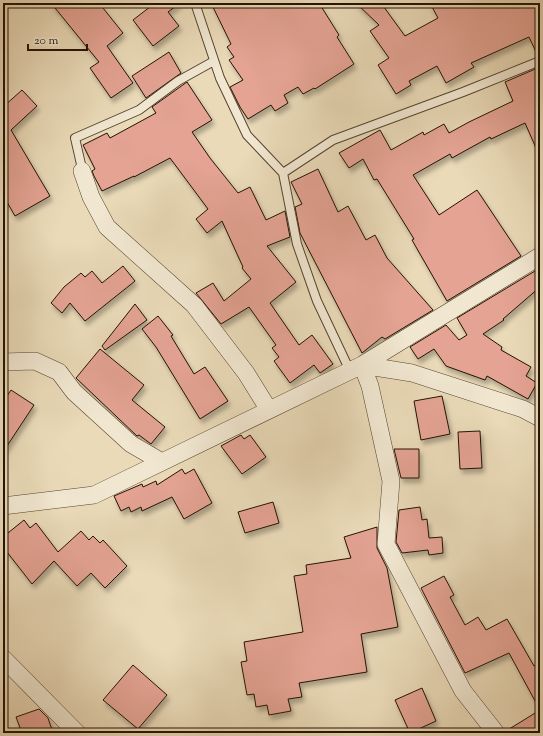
<svg xmlns="http://www.w3.org/2000/svg" width="543" height="736" font-family="'Sorts Mill Goudy',serif">
	<style>
		.building { fill: #e4a393; stroke: #231202; filter: url(#shadow) }
		.lines { fill: none; stroke-linecap: round; stroke-linejoin: round }
		.lane-casing { stroke: #554430; stroke-width: 10 }
		.street-casing { stroke: #554430; stroke-width: 18 }
		.lane { stroke: #f1e7d1; stroke-width: 8 }
		.street { stroke: #f1e7d1; stroke-width: 17 }
	</style>
	<defs>
		<filter id="shadow"><feDropShadow dx="2.5" dy="4.5" stdDeviation="2" flood-color="#0004"/></filter>
	</defs>
	<rect width="100%" height="100%" fill="#eadab8"/>
	<filter id="stains"><feTurbulence type="fractalNoise" baseFrequency=".005" numOctaves="4"/><feColorMatrix values="0 0 0 0 .2 0 0 0 0 .09 0 0 0 0 .02 0 0 0 .5 -.17"/></filter>
	<radialGradient id="worn" r=".72"><stop offset=".6" stop-color="#630" stop-opacity="0"/><stop offset="1" stop-color="#630" stop-opacity=".3"/></radialGradient>
	<path class="building" d="M51,3H99L123,33L107,46L133,83L111,98L90,68L99,62Z
		M155,3H180L168,12L179,26L153,46L133,20Z
		M211,3H319L339,35L337,37L354,64L315,89L314,88L303,94L298,87L284,95L288,103L275,111L271,105L248,119L240,107L230,87L243,80L229,60L234,57L227,47L231,44Z
		M356,3H381L405,36L438,18L430,3H540V56H538L529,37L471,63L474,67L446,83L437,66L409,81L411,85L396,94L378,65L389,58L370,31L379,25Z
		M169,52L181,73L146,98L132,76Z
		M540,67V157L525,123L491,139L490,137L452,158L450,154L413,175L439,215L477,190L521,256L447,301L412,240L414,239L377,179L374,180L363,159L349,168L339,153L380,130L391,150L423,132L424,135L444,124L449,133L469,122L513,101L505,82Z
		M187,82L212,120L192,132L210,158L238,193L250,187L266,220L285,211L290,237L267,246L296,282L270,303L299,345L312,335L333,364L320,373L314,365L290,383L274,361L279,357L272,348L276,345L249,307L221,324L196,293L213,283L224,301L251,279L242,268L243,267L222,221L207,233L196,219L208,209L170,158L134,177V176L102,191L94,176L92,171L95,169L83,145L107,133L110,138L156,113L152,107Z
		M22,90L37,106L11,130L50,196L15,216L3,195V107Z
		M318,169L338,212L348,206L366,240L375,235L387,258L433,310L385,339L382,337L362,353L300,233L295,207L302,204L291,182Z
		M123,266L135,281L85,321L70,303L62,313L51,303L64,287L81,273L85,277L92,271L102,283Z
		M540,268V287L503,319L504,320L483,334L502,347L501,350L531,367L526,376L537,383L528,399L487,376L485,380L446,366L434,349L418,359L410,347L446,325L459,340L467,335L457,318Z
		M135,304L147,320L105,350L102,346Z
		M158,316L173,335L171,336L194,374L205,367L228,401L200,419L156,347L142,329Z
		M100,349L144,385L132,400L165,427L151,444L139,435L137,436L76,378Z
		M11,390L34,405L3,452V402Z
		M442,396L450,434L421,440L414,401Z
		M480,431L482,468L460,469L458,432Z
		M241,435L244,439L250,435L266,457L242,474L221,446Z
		M394,449H419V478H401Z
		M182,469L185,474L194,469L212,503L184,519L172,497L142,511L141,507L131,512L129,507L121,511L114,496L142,484L143,487L156,481L157,485Z
		M273,502L279,523L245,533L238,512Z
		M420,507L422,520L427,519L429,538L442,537L443,553L429,555L428,550L402,553L396,542L399,510Z
		M24,520L30,528L36,523L58,552L81,531L89,540L93,536L100,543L103,540L127,566L105,588L91,573L77,586L54,561L32,584L3,547V537Z
		M377,527V548L387,568L398,627L361,634L367,672L299,683L302,697L288,699L291,711L269,715L267,705L256,707L254,694L247,695L241,662L247,661L244,642L303,632L294,576L307,574L306,565L351,558L344,537Z
		M444,576L454,595L450,597L465,625L478,617L486,630L507,619L534,666L540,663V733H506V731L540,710L509,653L465,673L421,588Z
		M133,665L167,695L138,729L103,700Z
		M422,688L436,721L410,733L395,700Z
		M39,709L48,718L53,733H22L16,717Z"/>
	<g class="lines">
		<defs>
			<path id="lane" d="M195,3L220,78L247,135L283,173
				M83,173L75,138L139,110L178,81L214,61
				M350,371L317,301L297,244L283,173L333,140L463,92L540,61"/>
			<path id="street" d="M82,171L91,197L107,227L194,305L246,373L269,410
				M3,362L35,361L59,372L74,392L131,444L162,462
				M3,506L94,495L362,365L540,256
				M3,658L77,733
				M496,733L463,691L386,544L391,481L370,386L362,365L412,373L523,409L540,418"/>
		</defs>
		<use href="#lane" class="lane-casing"/>
		<use href="#street" class="street-casing"/>
		<use href="#lane" class="lane"/>
		<use href="#street" class="street"/>
	</g>
	<rect width="543" height="736" fill="none" stroke="#eadab8" stroke-width="16"/>
	<rect x="4" y="4" width="535" height="728" fill="none" stroke="#231202" stroke-width="2"/>
	<rect x="8" y="8" width="527" height="720" fill="none" stroke="#231202"/>
	<path d="M28 44v6h59v-6" fill="none" stroke="#231202" stroke-width="2"/>
	<text x="34" y="44" font-size="12" fill="#231202" stroke="#f1e7d1" stroke-width="3" paint-order="stroke">20 m</text>
	<rect width="100%" height="100%" filter="url(#stains)"/>
	<rect width="100%" height="100%" fill="url(#worn)"/>
</svg>
